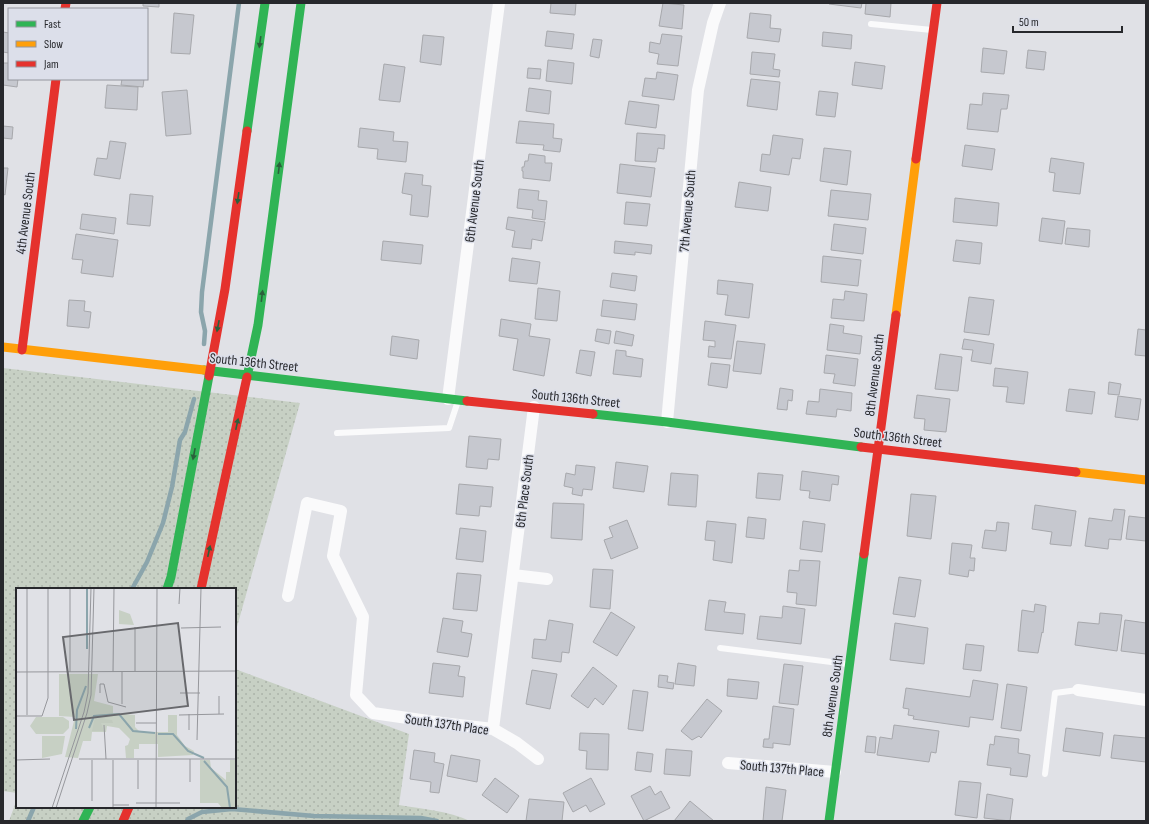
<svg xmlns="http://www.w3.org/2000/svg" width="1149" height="824" font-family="'Sofia Sans Condensed',sans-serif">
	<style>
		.grass { fill: url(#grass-dots) }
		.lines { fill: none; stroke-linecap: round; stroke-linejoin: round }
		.stream { stroke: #8ba5ac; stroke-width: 4.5 }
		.building { fill: #c6c8cf; stroke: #a7a8ac }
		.lane { stroke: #fafafb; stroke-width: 6 }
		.street { stroke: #fafafb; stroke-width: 12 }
		.fast { stroke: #30b455; stroke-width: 9 }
		.slow { stroke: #ff9f0a; stroke-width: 9 }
		.jam { stroke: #e5322d; stroke-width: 9 }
		.oneway { fill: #2b603c }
		.labels { text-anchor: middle; stroke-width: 3; stroke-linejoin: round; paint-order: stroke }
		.street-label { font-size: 14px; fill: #27282c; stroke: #dcdfea }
		.inset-river { fill: none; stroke: #8ba5ac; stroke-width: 2 }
		.inset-road { fill: none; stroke: #96979c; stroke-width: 1 }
		.view { fill: #68696d; fill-opacity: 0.15; stroke: #68696d; stroke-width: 2 }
		.inset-edge { fill: none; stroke: #27282c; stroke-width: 2 }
	</style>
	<defs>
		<pattern id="grass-dots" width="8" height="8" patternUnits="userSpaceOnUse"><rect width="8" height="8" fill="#c7d0c4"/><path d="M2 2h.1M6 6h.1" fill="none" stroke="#abb3a9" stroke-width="1.8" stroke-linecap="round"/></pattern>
	</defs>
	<rect width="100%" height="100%" fill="#e0e1e6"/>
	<path class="grass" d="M3,368L300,403L235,634V589H17V793L3,791Z
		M235,669L409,734L399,805C423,809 448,811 470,821H9L17,799V807H235Z"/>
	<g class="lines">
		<path class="stream" d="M204,344L205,331L201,312L202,292L239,3
			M132,589L147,562L163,523L172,487L180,440L185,432L194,399
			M28,821L34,807
			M187,821L188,819L202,812L232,809L314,816L421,818L437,821"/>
	</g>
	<path class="building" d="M143,3H159V7L143,6Z
		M551,3H576L575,15L550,13Z
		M663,3L684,5L682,29L659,26Z
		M829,3H862L861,8L829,4Z
		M866,3H891L890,17L865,14Z
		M174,13L194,15L190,54L171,53Z
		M750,13L771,15L770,28L781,29L779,42L747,38Z
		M547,31L574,34L572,49L545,46Z
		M3,32L9,33V53L3,52Z
		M823,32L852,35L851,49L822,46Z
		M662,34L682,36L678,66L657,64L659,54L649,52L650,42L660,44Z
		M423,35L444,37L441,65L420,62Z
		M593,39L602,40L599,58L590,56Z
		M983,48L1007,51L1004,74L981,72Z
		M1028,50L1046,52L1044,70L1026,68Z
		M752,52L775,54L773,69L780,70L779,77L750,74Z
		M548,60L574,63L572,84L546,81Z
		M855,62L885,66L882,89L852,85Z
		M3,63H9V79H18L17,87L3,85Z
		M384,64L405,67L400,102L379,100Z
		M528,68L541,69L540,79L527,78Z
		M657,72L678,75L674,100L642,96L645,78L656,79Z
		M122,79H144L143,87L121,85Z
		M751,79L780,82L777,110L747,106Z
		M107,85L138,87L137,110L105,108Z
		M529,88L551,91L549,114L526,111Z
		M187,90L191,134L166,136L162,92Z
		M819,91L838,93L835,117L816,115Z
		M983,93L1009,95L1007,109H1001L998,132L967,129L970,104L982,105Z
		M629,101L659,105L656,128L625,124Z
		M519,121L554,124L553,138L562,139L560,152L543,150L544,145L516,143Z
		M3,126L13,127L12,139L3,138Z
		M360,128L394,132L393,141L408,142L406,162L377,159L378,149L358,147Z
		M637,133L665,135L664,149L658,148L656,162L635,161Z
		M773,135L803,139L800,159L792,158L789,175L760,171L762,154L770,155Z
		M110,141L126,143L120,179L94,175L97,158L107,159Z
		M965,145L995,149L992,170L962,166Z
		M824,148L851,151L847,185L820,181Z
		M529,154L545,156V163H552L550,181L523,178V171H522V167H524L525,161H528Z
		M1051,158L1084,163L1080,194L1053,191L1055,173L1049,172Z
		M620,164L655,168L651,197L617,193Z
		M3,168H8L5,195L3,194Z
		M405,173L423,175L422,185L431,186L428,217L410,215L412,195L402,193Z
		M739,182L771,187L768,211L735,207Z
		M519,189L539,191L538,200L547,201L545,220L532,218L533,210L517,208Z
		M831,190L871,194L868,220L828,216Z
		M130,194L153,196L150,226L127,224Z
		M955,198L999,203L997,226L953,222Z
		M626,202L650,204L647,226L624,224Z
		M82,214L116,218L114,234L80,229Z
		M508,217L545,222L542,241L532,239L531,249L512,247L515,231L506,229Z
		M1042,218L1065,221L1062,244L1039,241Z
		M834,224L866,228L863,254L831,250Z
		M1067,228L1090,230L1089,247L1065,244Z
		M76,234L118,240L113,277L81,273L83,260L72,259Z
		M956,240L982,243L980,264L953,261Z
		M383,241L423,245L421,264L381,260Z
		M615,241L652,245L651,254L635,252V255L614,253Z
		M823,256L861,260L858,286L821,282Z
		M512,258L540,262L537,284L509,281Z
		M612,273L637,276L635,291L610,287Z
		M718,280L753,284L749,318L725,315L728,295L717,294Z
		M538,288L560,291L557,321L535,319Z
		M845,291L867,294L864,321L831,318L833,299L844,300Z
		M969,297L994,300L989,335L964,332Z
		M69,300L85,301L84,311L91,312L89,328L67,326Z
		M603,300L637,304L635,320L601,316Z
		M501,319L531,324L529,336L550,339L544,376L513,370L518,339L499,336Z
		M705,321L736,325L731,359L708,357L709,346L715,347V341L703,340Z
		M830,324L844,326L843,333L862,336L860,354L827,350Z
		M597,329L611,331L609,344L595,341Z
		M1138,329L1146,330V356L1135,355Z
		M616,331L634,335L632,346L614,343Z
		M392,336L419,340L417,359L390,355Z
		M964,339L994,344L991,364L971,361L973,350L962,349Z
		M737,341L765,344L761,374L733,371Z
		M580,350L595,352L591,376L576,373Z
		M616,350L626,351V356L643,359L641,377L613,374Z
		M940,354L962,357L958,391L935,389Z
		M826,355L858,359L855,386L833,383L835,374L824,373Z
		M711,363L730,365L727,388L708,385Z
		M995,368L1028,372L1024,404L1006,402L1008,387L993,386Z
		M1109,382L1121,384L1119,395L1108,394Z
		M780,388L793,390L792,401L788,400L787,410L777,409Z
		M820,389L852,393L851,411L837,409L836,417L806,414L808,401L819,402Z
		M1069,389L1095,392L1092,414L1066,411Z
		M917,395L950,399L946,432L924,430L925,419L914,418Z
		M1118,396L1141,399L1138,420L1115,417Z
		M469,436L501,439L499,460L488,459L487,469L466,467Z
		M616,462L648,466L644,492L613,488Z
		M576,465L595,467L592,490L583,489L582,496L572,494L573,488L564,486L566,473L575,475Z
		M802,471L839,476L838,485L832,484L830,501L809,498L810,491L800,490Z
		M671,473L698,475L696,507L668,505Z
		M758,473L783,475L780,500L756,498Z
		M459,484L493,487L491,507L480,506L479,516L456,514Z
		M911,494L936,496L931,539L907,536Z
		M553,503L584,504L582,540L551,538Z
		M1035,505L1076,511L1071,546L1050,544L1052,532L1032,529Z
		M1114,509L1125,510L1121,540L1109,539L1108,549L1085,546L1089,518L1112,521Z
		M1129,516L1146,518V541L1126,539Z
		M748,517L766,519L764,539L746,537Z
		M627,520L638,548L611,559L604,540L613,537L609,527Z
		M707,521L736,524L732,563L713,560L715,541L705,540Z
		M803,521L825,524L822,552L800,549Z
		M997,522L1009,523L1006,551L982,548L985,530L996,531Z
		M460,528L486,531L483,562L456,559Z
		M952,543L972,545L970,558H975L974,571L969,570L968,577L949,574Z
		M800,560L820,561L816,606L796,604L797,593L787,592L789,570L799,571Z
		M593,569L613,570L610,609L590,607Z
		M457,573L481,575L477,611L453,609Z
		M899,577L921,580L915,617L893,614Z
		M709,600L726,602L724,612L745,614L743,634L705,630Z
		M1035,604L1046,606L1043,633L1042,632L1038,653L1018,651L1022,610L1034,612Z
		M783,606L805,609L801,644L757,639L760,616L782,618Z
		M611,612L635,627L617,656L593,642Z
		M1100,613L1122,615L1117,651L1075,645L1078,622L1099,624Z
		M443,618L463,621L461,632L472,634L468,657L437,652Z
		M549,620L573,624L569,653L562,652L561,662L532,658L534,639L546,640Z
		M1125,620L1146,623V654L1121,651Z
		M895,623L928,628L924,664L890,660Z
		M966,644L984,646L981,671L963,669Z
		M433,663L460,666L458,676L465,677L463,697L429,693Z
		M678,663L696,666L694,686L675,684Z
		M784,664L803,666L798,705L779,703Z
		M593,667L617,686L603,705L595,698L588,708L571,696Z
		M532,670L557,674L550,709L526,704Z
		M659,675L668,676L667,682L674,683L673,689L658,687Z
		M728,679L759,682L757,699L727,696Z
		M973,680L998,684L993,720L970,717L969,727L913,719L914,716L908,715L909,709L903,708L906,688L970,697Z
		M1007,684L1027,687L1021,731L1001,728Z
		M633,690L648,692L643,731L628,729Z
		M707,699L722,711L701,738L699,736L692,740L681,731Z
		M773,706L794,709L790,745L773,743V748L763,747L764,739H769Z
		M894,725L939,731L936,753L931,752L929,762L877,755L880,737L892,739Z
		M1066,728L1103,733L1100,756L1063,751Z
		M580,733L609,734L608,770L586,769L587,751L579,750Z
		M1114,735L1146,738V762L1111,758Z
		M867,736L876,737L875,753L865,752Z
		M995,736L1019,739L1018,753L1030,755L1027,777L1010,775L1011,768L987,765L990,744L994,745Z
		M666,749L692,751L690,776L664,774Z
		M414,750L435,753L434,762L444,764L439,793L430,792L431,782L410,779Z
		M637,752L653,754L651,772L635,770Z
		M451,755L480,760L477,782L447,776Z
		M495,778L519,796L507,813L482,795Z
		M591,778L605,804L590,812L586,805L573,812L563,793Z
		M959,781L981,783L977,818L955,815Z
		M650,786L655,795L661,791L670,808L644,821L631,796Z
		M766,787L786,790L782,821H763Z
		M987,794L1013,799L1010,821L984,818Z
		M529,799L564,802L562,821H526Z
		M690,801L714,821H674Z"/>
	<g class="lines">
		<path class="lane" d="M871,24L932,30
			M337,433L449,428L458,401
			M720,648L847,664
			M1045,774L1055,693L1078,690"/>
		<path class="street" d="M448,399L499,3
			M667,422L698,90L713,23L720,3
			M513,575L547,579
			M288,596L307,503L341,511L333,556L363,617L356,695L373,713L442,723L493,729L517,743L538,759
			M1078,690L1146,700
			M493,729L534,407
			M728,763L835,772"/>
		<path class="fast" d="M247,131L265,3
			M204,370L467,401
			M247,377L258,325L301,3
			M593,414L667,422L861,447
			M167,589L171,577L209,376
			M83,821L90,807
			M829,821L864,554"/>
		<path class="slow" d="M896,315L916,159
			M3,347L204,370
			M1076,472L1146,480"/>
		<path class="jam" d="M65,9L66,3
			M916,159L937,3
			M22,350L56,79
			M209,376L225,289L247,131
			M467,401L593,414
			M861,447L1076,472
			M864,554L896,315
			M201,589L247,377
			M123,821L129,807"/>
	</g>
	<defs><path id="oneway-solid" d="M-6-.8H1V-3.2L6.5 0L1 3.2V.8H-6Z"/></defs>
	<g class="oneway">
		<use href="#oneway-solid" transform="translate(260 42) rotate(98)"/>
		<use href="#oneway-solid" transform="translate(279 168) rotate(-83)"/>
		<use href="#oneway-solid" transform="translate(238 198) rotate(98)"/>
		<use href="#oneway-solid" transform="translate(262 296) rotate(-83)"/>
		<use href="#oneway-solid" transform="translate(218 326) rotate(101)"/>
		<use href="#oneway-solid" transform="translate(237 424) rotate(-78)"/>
		<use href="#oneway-solid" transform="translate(194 454) rotate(101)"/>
		<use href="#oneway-solid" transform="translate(209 551) rotate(-78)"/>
	</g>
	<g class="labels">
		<g class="street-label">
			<text transform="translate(474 201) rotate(-83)" y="5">6th Avenue South</text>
			<text transform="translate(687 211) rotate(-85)" y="5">7th Avenue South</text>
			<text transform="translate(25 213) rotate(-83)" y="5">4th Avenue South</text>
			<text transform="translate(254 362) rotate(6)" y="5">South 136th Street</text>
			<text transform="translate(874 375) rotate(-83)" y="5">8th Avenue South</text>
			<text transform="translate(576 398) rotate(6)" y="5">South 136th Street</text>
			<text transform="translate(898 437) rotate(7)" y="5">South 136th Street</text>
			<text transform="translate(524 491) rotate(-83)" y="5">6th Place South</text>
			<text transform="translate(832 696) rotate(-82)" y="5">8th Avenue South</text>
			<text transform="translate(447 724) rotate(8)" y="5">South 137th Place</text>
			<text transform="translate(782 768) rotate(5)" y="5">South 137th Place</text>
		</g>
	</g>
	<g transform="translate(16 588)">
		<rect width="220" height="220" fill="#e0e1e6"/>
		<path d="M43,86H82L78,113L97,118V125L119,127V139L124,144H152V127H161V147L169,158L178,163L177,167L142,169V156H123V161H118V170H110L109,158L112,157L114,151L103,140L91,138L90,144H76L75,153H67L62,170L49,169L59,129L43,128ZM184,172H194L195,180L210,192V184H214V172H220V220H206L202,215H184Z" fill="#c7d0c4"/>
		<path d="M101,127L86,131L96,132L97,135H85L88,143H76L79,129Z" fill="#c1cabe"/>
		<path d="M103,22L114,26L118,37L103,36ZM20,129H47L53,133V140L47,146H20L14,138ZM26,148H49L46,166L26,170Z" fill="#c7d0c4"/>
		<path class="inset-river" d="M71,0V61M73,140L78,128L103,126L117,143L139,145M60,141L61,122L70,98M142,146H157L172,163L188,170M188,173L211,199L214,220"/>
		<path class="inset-road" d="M11,0V127M163,16L164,0M165,40L205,39M119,83V39M0,84L220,83M54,84V0M97,84L98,0M84,105V96H88L92,114L110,119M164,105H184M203,108V126M106,116V83M173,126V142M163,127L208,126M0,128H26L32,110V0M120,135H140M88,137L90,171M181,152L185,0M63,171H220M174,171V194M0,172L34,171M97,172V220M122,172V201M76,213V172M120,215H164M97,217H113M36,220L68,124L72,105L75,0M40,220L71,125L75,107L78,0M140,220L141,0"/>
		<path class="view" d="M162,35L172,118L58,132L47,49Z"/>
		<rect width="220" height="220" class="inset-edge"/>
	</g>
	<rect width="1149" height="824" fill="none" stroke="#27282c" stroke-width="8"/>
	<rect x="8" y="8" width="140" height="72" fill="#dcdfea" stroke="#94969e"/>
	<rect x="16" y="21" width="20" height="6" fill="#30b455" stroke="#94969e"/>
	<text x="44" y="28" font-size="12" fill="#27282c">Fast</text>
	<rect x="16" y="41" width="20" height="6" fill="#ff9f0a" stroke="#94969e"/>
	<text x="44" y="48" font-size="12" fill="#27282c">Slow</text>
	<rect x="16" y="61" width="20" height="6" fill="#e5322d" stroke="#94969e"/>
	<text x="44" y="68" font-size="12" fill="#27282c">Jam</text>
	<path d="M1013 26v6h109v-6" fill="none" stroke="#27282c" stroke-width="2"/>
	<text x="1019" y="26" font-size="12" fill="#27282c" stroke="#dcdfea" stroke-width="3" paint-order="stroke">50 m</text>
</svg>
